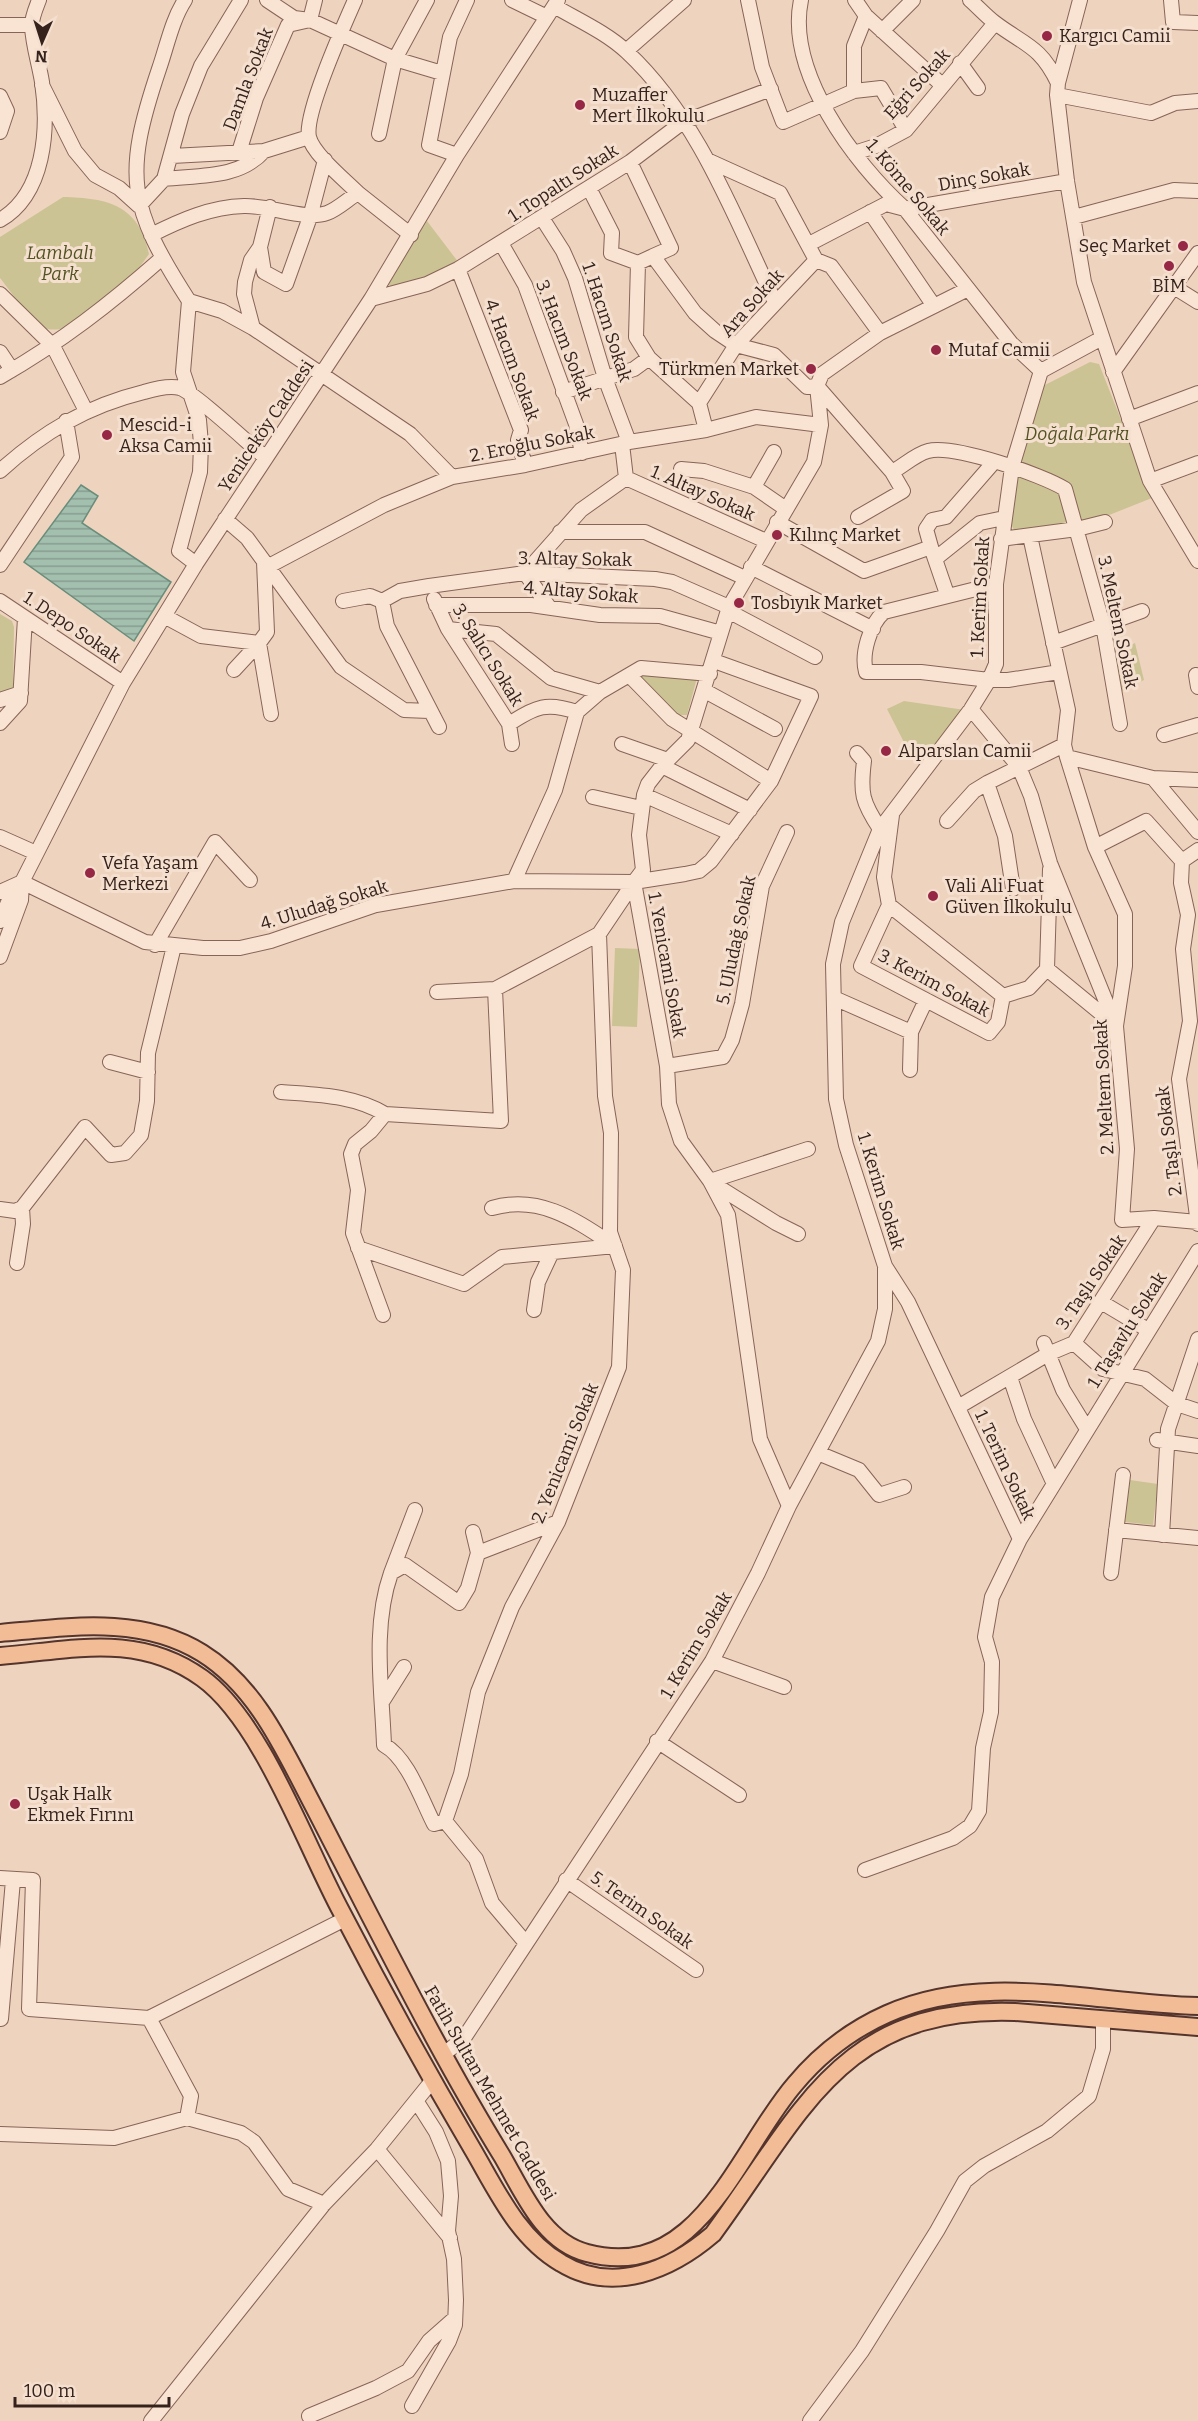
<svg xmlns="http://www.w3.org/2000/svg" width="1198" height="2421" font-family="Bitter,serif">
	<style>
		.green { fill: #ccc394 }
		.water { fill: url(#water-rules); stroke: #6a8d7b; stroke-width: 1.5 }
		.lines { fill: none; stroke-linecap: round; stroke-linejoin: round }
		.minor-casing { stroke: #876458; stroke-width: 16 }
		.major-casing { stroke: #54342c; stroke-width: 20 }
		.minor { stroke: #f9e3d2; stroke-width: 14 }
		.major { stroke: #f2bd96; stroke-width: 16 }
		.poi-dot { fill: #962845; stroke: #f5e0cf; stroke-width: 2 }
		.labels { text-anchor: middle; stroke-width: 6; stroke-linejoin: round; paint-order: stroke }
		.poi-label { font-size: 18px; fill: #36221c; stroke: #f5e0cf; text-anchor: start }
		.street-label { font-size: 18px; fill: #36221c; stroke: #f5e0cf }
		.park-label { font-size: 18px; font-style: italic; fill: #525223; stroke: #f5e0cf }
	</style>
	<defs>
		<pattern id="water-rules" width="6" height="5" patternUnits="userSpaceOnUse" patternTransform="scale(1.5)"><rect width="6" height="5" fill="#a3c0af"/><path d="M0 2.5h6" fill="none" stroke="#869c8e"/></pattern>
	</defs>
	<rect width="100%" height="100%" fill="#eed4bf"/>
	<path class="green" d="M63,197C108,198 139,205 149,254L137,271L72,324C64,330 50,332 40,326C30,320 9,289 0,278V237Z
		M427,221L459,263L431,279L392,287L386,283Z
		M1090,362L1099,364L1152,498L1084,525L1072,495L1060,478L1019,467L1041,387Z
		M1018,476L1062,493L1068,522L1015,532L1011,524Z
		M0,614L12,621L14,627L13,694L0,696Z
		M1135,643L1144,680L1119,693L1112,653Z
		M642,671L697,678L687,715H678L639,675Z
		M904,701L965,710L919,765L912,758L887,709Z
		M615,948L640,949L637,1027L612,1026Z
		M1130,1480L1158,1484L1153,1525L1125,1522Z"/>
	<path class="water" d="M81,485L98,496L82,523L171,582L134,641L24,562Z"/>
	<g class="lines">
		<defs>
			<path id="minor" d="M185,0C172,20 167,46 159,69C123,176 128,206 189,301
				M267,0L294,18L310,20L395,59L442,73
				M355,0C344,25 304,114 309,137C313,154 345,180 358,193
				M512,0L547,17
				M748,0L762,67L783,122L854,91L881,88L906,130
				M801,0C786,72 854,163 905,209L1011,343L1041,371
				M855,0L866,16L942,85
				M970,0C978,7 986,16 994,22C1024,45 1040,45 1058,83
				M1080,0L1058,83L1057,95L1067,181L1084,282L1150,481L1198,561
				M1171,0L1173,22L1198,23
				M554,6C578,20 607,33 627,52C698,118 734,216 775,302
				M0,25H32
				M882,31L913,0
				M626,51L684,0
				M960,63L978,88
				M42,85L75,151L95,175L119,188L139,206L164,179L182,114L201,66L241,0
				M854,91V46L866,16
				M1057,95L1151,113L1175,103L1198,101
				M0,96L7,111L0,132
				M379,134L395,59L427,0
				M239,152L256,98L288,25L310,20L315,0
				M854,153L876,146L906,130L995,23
				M457,155L429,145L450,37L467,0
				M172,156L264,151L309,137
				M707,160L780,193L816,260L831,266L880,333
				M630,162L671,248L653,256
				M164,179C199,175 239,179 264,151
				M589,188L612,233L611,253L638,263L653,256L695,313L715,331L736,345L774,355L807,387L817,386L892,472C903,466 916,454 928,451C953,444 1043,475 1065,489L1103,625L1120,724
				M870,212L934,306
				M1074,217L1174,190L1198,191
				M542,218L563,251L575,278L605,378L629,442
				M0,220C45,194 49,129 42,82C39,64 33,45 32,27C31,19 36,8 39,0
				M151,235C181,220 210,207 244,206C270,205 305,221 327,213C338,209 348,199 358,193L411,235
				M501,243L525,285L576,424L582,453
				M809,244L886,204L905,209L1067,181
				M260,247L264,272L286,284L310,217L325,160
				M638,263L636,337L649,358L699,403L706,430
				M458,269L521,430L518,440L525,465
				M1174,287L1198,302
				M0,294L53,346L86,411
				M371,299L427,284L458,269L630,162L683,122L771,89
				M189,301L222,311L253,328L410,434L452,477
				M189,301L183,372L199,420L201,444L200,472L179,551L196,564
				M253,328L244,294L245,282L251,260L260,247L270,207
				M0,352L12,370
				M1113,372L1198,253
				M0,377C61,342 110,304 162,258
				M563,392L634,369L649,358
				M699,403L736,345L816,260
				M1129,419L1198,393
				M681,469L704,471L754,487L786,509
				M0,471C43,432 87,406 144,392C154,389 169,385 180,388C195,393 250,445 266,458
				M626,478L766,541
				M1150,481L1198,463
				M754,487L774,452
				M858,517L903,491L892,472
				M225,519L247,538L341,667L404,710L429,711
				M777,522L864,571L931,547L935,559L980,523L1004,518
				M560,532H645L745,578
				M1030,536L1068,710L1064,745L1067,757L1095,847L1125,914V966L1116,1026L1127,1149L1122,1220L1154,1218L1198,1222
				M1001,539L1077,529L1105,522
				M931,547L926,529L932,520L946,517L994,462
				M935,559L947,594
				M264,562L267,632L259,643L271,714
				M0,565L72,457L66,421
				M267,567L384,505L452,477L525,465L629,442L706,430L756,417L821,425
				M751,567L873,629
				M996,584L884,612C870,624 861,654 866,672H921L989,680H1008L1059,672
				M434,599L448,629L509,724L512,744
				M0,601L123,683
				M343,601L370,596L382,601
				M382,601L400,591L429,586L525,573L655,579L672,582L729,607
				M382,601L387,626L439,727
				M436,605H531L600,615L660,616L721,633
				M549,607L525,573L581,510L626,478L622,444
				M728,611L815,657
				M164,616L201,636L259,643
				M448,629L496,634L551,678L600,692
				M1053,643L1142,611
				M234,670L259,643
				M629,675L672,719L771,781
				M1196,675L1198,687
				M705,691L775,729
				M0,700L21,693
				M971,709L1019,767L1031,796L1050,863L1115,1024
				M0,723L20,701L25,618
				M509,724C536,706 547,702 577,712
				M1164,735L1198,725
				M622,744L668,760
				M857,753L864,761C860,793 862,802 880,829
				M1067,757L1153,778L1198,780
				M662,766L750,810
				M1153,778L1198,832
				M987,783L1005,836L1013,889
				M644,795L732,834
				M593,797L641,808
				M892,815L884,877L889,905L861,966L989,1033L998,1022L1003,996
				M947,821L974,791L987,783L1064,745
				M0,837L36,853
				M1095,847L1146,821L1182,861
				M1182,861L1181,883L1188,915L1183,949L1190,1021L1179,1079L1198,1224
				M1182,861L1198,850
				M514,881L555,790L577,712L600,692L641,668L710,674
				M22,882L145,942L203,948H240L271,941L376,905L514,881L634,882L685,874L699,871L711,861L771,781L811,696L714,661
				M0,892L20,883
				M889,905L1003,996
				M0,921L9,900L22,882L123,683L196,564L371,299L457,155L558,0
				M155,945L215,842L250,880
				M0,957L21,900L22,882
				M1047,969L1114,1024
				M437,992L495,989L599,934L634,882
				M1003,996L1029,988L1047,969L1050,869
				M834,998L911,1032
				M110,1062L148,1072
				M667,1066L723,1057L732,1040L742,1004L762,886L787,832
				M910,1070L911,1032L926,1000
				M281,1092C318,1095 353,1095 385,1114L371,1131L355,1144L351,1154L358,1190L353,1233L383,1315
				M385,1114L501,1121L495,989
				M710,1181L808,1149
				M712,1183L776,1223L798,1234
				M492,1208C540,1194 577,1221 615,1246
				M0,1209L15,1211L22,1208L85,1127L111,1155L125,1153L141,1135L147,1101L148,1053L174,946
				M358,1248L464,1284L502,1257L615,1246
				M17,1263L23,1224L22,1208
				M1101,1302L1148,1330
				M534,1310L538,1282L552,1252
				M1044,1343L1063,1390L1087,1429
				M1074,1343L1103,1369L1145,1379L1177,1404L1198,1411
				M1010,1377L1024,1419L1054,1484
				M958,1407L1048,1354L1074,1343L1154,1218
				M1157,1440L1198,1446
				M818,1453L859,1470L879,1495L904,1487
				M789,1506L760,1439L728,1215L710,1181L681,1141L669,1104L667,1066L634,882L643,870L639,835L644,795L648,784L662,766L688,740L729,607L814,462L821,425L817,386L822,374L880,333L968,289
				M1116,1530L1198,1538
				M473,1532L478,1553
				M1162,1535L1168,1429L1198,1339
				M1020,1539L1198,1251
				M391,1573L415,1510
				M1111,1573L1123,1475
				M712,1661L784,1687
				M382,1702L404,1667
				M657,1741L739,1795
				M445,1821L434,1824C422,1801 408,1758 384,1745C382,1689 372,1627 391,1573L405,1565L459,1603L468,1588L478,1553L558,1522
				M865,1870L953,1838L970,1826L979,1811L983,1748L991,1712L992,1662L985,1637L992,1597L1020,1539L908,1302L885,1266
				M0,1878L33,1880L29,2009L149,2018L345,1919
				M566,1880L696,1970
				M525,1942L492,1903L476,1859L445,1821L461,1774L478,1692L512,1607L558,1522L619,1367L623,1270L610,1232L611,1133L605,1096L599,934
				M1,2019L13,1880
				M444,2054L464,2038L712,1661L758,1573L789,1506L878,1341L885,1309V1266L846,1145L836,1099L833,964L842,922L880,829L971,709L989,680L996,664V584L1012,467L1041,371L1102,338
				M187,2118L241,2133L254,2142L288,2189L324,2204
				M0,2134L114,2138L187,2118L191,2096L149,2018
				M377,2149L450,2238
				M412,2406L449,2341L455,2325L456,2300L454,2259L448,2231L451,2196L448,2161L436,2132L417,2102
				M309,2416L376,2388L408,2371L429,2341L455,2318
				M151,2421L324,2204L377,2149L432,2081
				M810,2421L862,2351L937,2231L965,2181L984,2166L1047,2131L1089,2096L1103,2049V2021"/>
			<path id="major" d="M0,1633C68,1627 141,1615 202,1653C257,1687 284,1750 313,1805C332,1842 351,1879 370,1916C412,1997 454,2078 502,2156C523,2192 543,2242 587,2253C699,2283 737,2151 795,2084C820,2054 851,2030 887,2014C984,1970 1095,2004 1198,2006
				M0,1656C73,1650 138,1632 202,1678C261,1720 306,1846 341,1911C383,1992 427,2072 473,2150C497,2191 518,2238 561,2263C613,2295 671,2270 713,2234C802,2113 841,2006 1015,2012L1198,2027"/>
		</defs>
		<use href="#minor" class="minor-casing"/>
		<use href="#major" class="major-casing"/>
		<use href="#minor" class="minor"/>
		<use href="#major" class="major"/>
	</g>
	<g class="poi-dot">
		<circle cx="1047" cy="36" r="6"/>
		<circle cx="580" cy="105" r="6"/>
		<circle cx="1183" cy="246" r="6"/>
		<circle cx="1169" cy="266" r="6"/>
		<circle cx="936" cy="350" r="6"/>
		<circle cx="811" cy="369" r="6"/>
		<circle cx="107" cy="435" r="6"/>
		<circle cx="777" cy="535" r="6"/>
		<circle cx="739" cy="603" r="6"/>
		<circle cx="886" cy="751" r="6"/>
		<circle cx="90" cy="873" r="6"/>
		<circle cx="933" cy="896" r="6"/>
		<circle cx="15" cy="1804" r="6"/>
	</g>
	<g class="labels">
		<g class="poi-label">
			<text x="1059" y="42">Kargıcı Camii</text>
			<text x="592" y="101">Muzaffer<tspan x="592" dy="21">Mert İlkokulu</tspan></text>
			<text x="1171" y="252" text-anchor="end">Seç Market</text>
			<text x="1169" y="292" text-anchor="middle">BİM</text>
			<text x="948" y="356">Mutaf Camii</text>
			<text x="799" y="375" text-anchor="end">Türkmen Market</text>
			<text x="119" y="431">Mescid-i<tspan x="119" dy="21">Aksa Camii</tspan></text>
			<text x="789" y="541">Kılınç Market</text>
			<text x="751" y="609">Tosbıyık Market</text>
			<text x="898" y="757">Alparslan Camii</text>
			<text x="102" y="869">Vefa Yaşam<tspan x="102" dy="21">Merkezi</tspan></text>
			<text x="945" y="892">Vali Ali Fuat<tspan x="945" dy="21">Güven İlkokulu</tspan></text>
			<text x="27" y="1800">Uşak Halk<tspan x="27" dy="21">Ekmek Fırını</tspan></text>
		</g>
		<g class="street-label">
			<text transform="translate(248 79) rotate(-69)" y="6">Damla Sokak</text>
			<text transform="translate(917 84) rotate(-48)" y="6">Eğri Sokak</text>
			<text transform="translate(984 177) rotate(-10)" y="6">Dinç Sokak</text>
			<text transform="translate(563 183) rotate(-33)" y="6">1. Topaltı Sokak</text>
			<text transform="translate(908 187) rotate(50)" y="6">1. Köme Sokak</text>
			<text transform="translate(752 303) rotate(-48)" y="6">Ara Sokak</text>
			<text transform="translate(607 322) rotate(72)" y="6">1. Hacım Sokak</text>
			<text transform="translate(564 340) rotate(69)" y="6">3. Hacım Sokak</text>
			<text transform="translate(512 360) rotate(70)" y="6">4. Hacım Sokak</text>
			<text transform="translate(266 426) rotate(-56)" y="6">Yeniceköy Caddesi</text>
			<text transform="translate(532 444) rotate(-11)" y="6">2. Eroğlu Sokak</text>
			<text transform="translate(703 493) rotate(24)" y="6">1. Altay Sokak</text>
			<text transform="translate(575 559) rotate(1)" y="6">3. Altay Sokak</text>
			<text transform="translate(581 592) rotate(5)" y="6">4. Altay Sokak</text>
			<text transform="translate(980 597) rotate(-87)" y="6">1. Kerim Sokak</text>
			<text transform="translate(1118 622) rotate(78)" y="6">3. Meltem Sokak</text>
			<text transform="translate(72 627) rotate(34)" y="6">1. Depo Sokak</text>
			<text transform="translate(488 655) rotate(58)" y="6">3. Salıcı Sokak</text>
			<text transform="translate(324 905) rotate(-17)" y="6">4. Uludağ Sokak</text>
			<text transform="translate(736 940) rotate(-78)" y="6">5. Uludağ Sokak</text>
			<text transform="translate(667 965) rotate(80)" y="6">1. Yenicami Sokak</text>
			<text transform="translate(934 983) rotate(28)" y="6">3. Kerim Sokak</text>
			<text transform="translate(1104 1087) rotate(-93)" y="6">2. Meltem Sokak</text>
			<text transform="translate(1169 1141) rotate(-97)" y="6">2. Taşlı Sokak</text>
			<text transform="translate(881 1191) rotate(73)" y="6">1. Kerim Sokak</text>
			<text transform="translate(1091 1282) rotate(-56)" y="6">3. Taşlı Sokak</text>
			<text transform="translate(1127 1330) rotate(-58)" y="6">1. Taşavlu Sokak</text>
			<text transform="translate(565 1453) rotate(-68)" y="6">2. Yenicami Sokak</text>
			<text transform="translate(1005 1465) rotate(65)" y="6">1. Terim Sokak</text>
			<text transform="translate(696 1645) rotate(-59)" y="6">1. Kerim Sokak</text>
			<text transform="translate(642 1910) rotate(35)" y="6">5. Terim Sokak</text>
			<text transform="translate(490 2093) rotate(60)" y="6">Fatih Sultan Mehmet Caddesi</text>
		</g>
		<g class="park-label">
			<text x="60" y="259">Lambalı<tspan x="60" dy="21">Park</tspan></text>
			<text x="1077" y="440">Doğala Parkı</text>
		</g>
	</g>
	<g transform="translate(42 42) rotate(183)" stroke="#f5e0cf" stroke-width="4.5" paint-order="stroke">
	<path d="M0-4.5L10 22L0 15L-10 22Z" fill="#36221c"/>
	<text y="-9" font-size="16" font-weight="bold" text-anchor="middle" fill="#36221c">N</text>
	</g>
	<path d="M15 2397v9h154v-9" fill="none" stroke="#36221c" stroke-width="3"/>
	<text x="24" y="2397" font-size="18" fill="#36221c" stroke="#f5e0cf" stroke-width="4.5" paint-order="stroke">100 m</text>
</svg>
